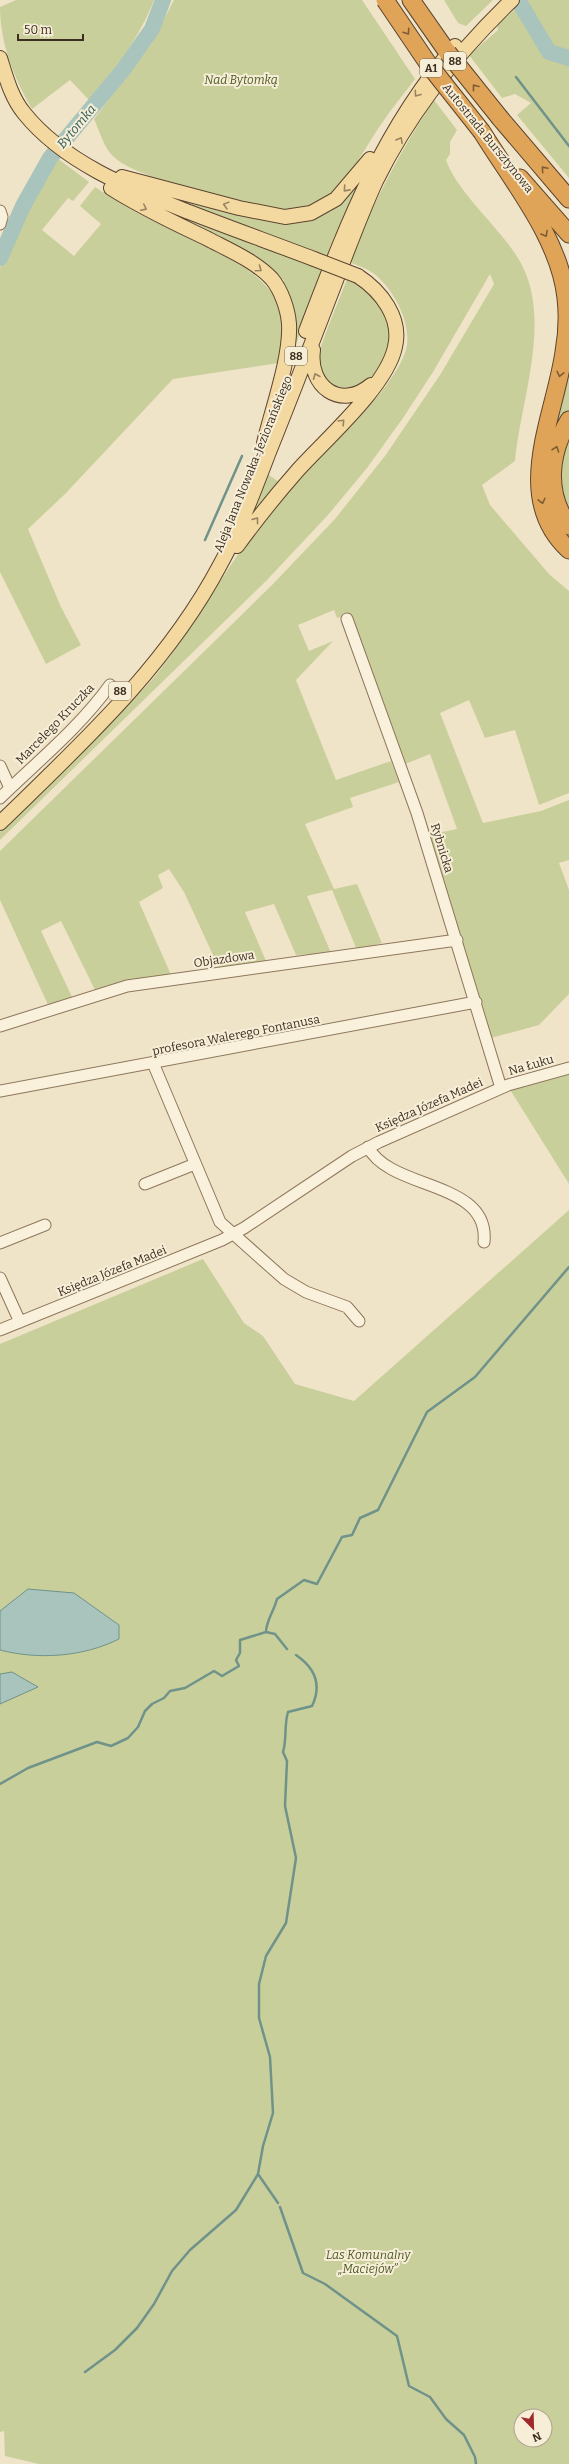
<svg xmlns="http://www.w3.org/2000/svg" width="569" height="2464" font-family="Bitter,serif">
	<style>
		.green { fill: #c9cf9b; fill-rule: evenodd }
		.water { fill: #a9c4bc; stroke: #6f938a }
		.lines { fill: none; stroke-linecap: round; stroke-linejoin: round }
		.stream { stroke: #6f938a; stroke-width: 2.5 }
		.river { stroke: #a9c4bc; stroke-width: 16 }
		.minor-casing { stroke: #8d765c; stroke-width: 13 }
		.major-casing { stroke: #5b4430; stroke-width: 16 }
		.highway-casing { stroke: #5b4430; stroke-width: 19 }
		.minor { stroke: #faf1dc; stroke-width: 11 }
		.major { stroke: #f3d9a0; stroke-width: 14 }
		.highway { stroke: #e0a458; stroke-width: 17 }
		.major-bridge-casing { stroke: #5b4430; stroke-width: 16; stroke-linecap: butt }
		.highway-bridge-casing { stroke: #5b4430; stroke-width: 19; stroke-linecap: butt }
		.major-bridge { stroke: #f3d9a0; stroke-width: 14 }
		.highway-bridge { stroke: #e0a458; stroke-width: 17 }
		.oneway { stroke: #7e5d36 }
		.oneway2 { stroke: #988460 }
		.labels { text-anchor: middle; stroke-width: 4; stroke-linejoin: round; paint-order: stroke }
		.shield { fill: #f7eed8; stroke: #756857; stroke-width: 1 }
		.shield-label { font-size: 11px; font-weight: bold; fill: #3d2e20 }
		.park-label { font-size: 12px; font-style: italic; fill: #4d5a26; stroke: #f7eed8 }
		.street-label { font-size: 12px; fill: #3d2e20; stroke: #f7eed8 }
		.water-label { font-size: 13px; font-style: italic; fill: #2f5d5a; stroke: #f7eed8 }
	</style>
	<rect width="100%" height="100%" fill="#f0e4c8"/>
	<path class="green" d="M16,0H154C139,39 115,68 90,101L70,80L32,109C14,78 0,43 0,7Z
		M174,0H362L415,79C404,94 391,109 380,126C352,167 340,206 283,211C247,202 130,180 110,153C103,144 99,130 94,119L151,44Z
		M444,0H493L466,26L458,23Z
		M526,0H569V178L517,115L531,103L515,94L502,98L469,55L498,30L497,25Z
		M434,100L457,130L450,142V154L446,160C457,192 499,227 518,258C554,316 521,398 515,461L482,485L490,505L549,574L569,591V793L539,805L515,730L485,738L469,700L440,713L483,823L541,811L569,800V860L559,863L569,890V994L539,1025L491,1038L428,835L457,829L430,754L403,765L348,614L337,618L334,610L298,625L309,651L333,641L296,680L336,780L391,761L399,782L350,798L353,807L305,824L334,889L357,884L382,943L357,950L332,890L307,896L331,953L296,955L274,904L245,912L266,961L219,968L184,892L169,869L158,875L163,888L139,902L172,977L96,992L61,921L41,931L73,999L49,1007L0,900V851L272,585L335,519L385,456L440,375L494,284L490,274L433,372L403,418L367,468L328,515L267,580L0,840V832C36,796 73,760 109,723C125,707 142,692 156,675C201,619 232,554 279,500C310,466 401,386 407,345C410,320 393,288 373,273C366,268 356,265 349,262C372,205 400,151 434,100Z
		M57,158L89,182L73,201L68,198L42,230L74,256L101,224L80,206L95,187C109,196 123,205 137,213C175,233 271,265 280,311C283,328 280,347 279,363L173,379L65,494L28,529L61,607L81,645L46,664L0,572V268L26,206Z
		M359,183L339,227L330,257L144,189L284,222Z
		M144,203L174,211L323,270L293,352L282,284L284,280Z
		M347,279C360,284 366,290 375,301C415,347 358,411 329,383C322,376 318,369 318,359C318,349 342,293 347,279Z
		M569,360V410L552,439Z
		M569,437V509C557,482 560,465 569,437Z
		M266,473L282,484L250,520Z
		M569,1072V1184L509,1088Z
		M569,1210V2464H39L5,2456L4,2431L0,2432V1344L203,1259L244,1323L263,1336L295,1384L354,1401ZM521,2416H545V2440H521Z"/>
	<path class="water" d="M28,1589L74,1593L119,1625V1639C83,1657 38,1660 0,1650V1611Z
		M12,1672L38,1687L0,1704V1674Z"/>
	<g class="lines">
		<path class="stream" d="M520,3L524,0
			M516,77L569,146
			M205,540L242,456
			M266,1632C266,1621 274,1611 277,1599L304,1580L317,1584L342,1537L352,1535L360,1518L378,1510L427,1412L475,1377L569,1267
			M0,1784L28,1768L97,1742L111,1746L128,1738L138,1727L145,1711L152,1704L164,1698L170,1691L185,1688L214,1671L222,1676L239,1666L236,1660L240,1653V1640L266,1632L275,1634L287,1649
			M278,2203L258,2174L263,2146L273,2113L270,2057L259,2018V1984L266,1956L286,1923L296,1858L285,1806L287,1761L283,1752C287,1739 284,1725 288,1712L312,1706C322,1685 315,1668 296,1655
			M280,2207L303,2273L325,2284L397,2336L409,2386L430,2397L446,2419L464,2435L475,2457L476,2464
			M85,2372L115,2350L137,2328L154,2304L172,2271L190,2250L236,2210L258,2174"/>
		<path class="river" d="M518,0L549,52L569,58
			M0,258L23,206L50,158L123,70L152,29L163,0"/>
		<defs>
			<path id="minor" d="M0,211L2,217L0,224
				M347,619L417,813L501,1088
				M0,766L10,788
				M0,798C37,762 80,727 110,685
				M0,1026L127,986L457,940
				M153,1063L220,1222L284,1279L306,1292L347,1307L359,1321
				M0,1091L476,1002
				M368,1147C391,1191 490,1180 484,1242
				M145,1184L195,1164
				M0,1243L45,1225
				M0,1278L20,1322
				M0,1330L222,1240L244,1228L352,1156L379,1142L508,1085L569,1068"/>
			<path id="major" d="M0,58C6,77 11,97 24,113C64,163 131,189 189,212C230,228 272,243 314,259
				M122,177L239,208L285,217L311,213L336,199L370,159
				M111,188C142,208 175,223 208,239C229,250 255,261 272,279C281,290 288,309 289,324C291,357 272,409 264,443
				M306,331C346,227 381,131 455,46
				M313,350C308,386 340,411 371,385
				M237,546C256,520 276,495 298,470C325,440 387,386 395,347C402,318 381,291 358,276
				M0,823C81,744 166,667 220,565C240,529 254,491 269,452C290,400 310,348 330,296C345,257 359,218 376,181C409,114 458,52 512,0"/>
			<path id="highway" d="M411,0L448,53
				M500,118L569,199
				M482,132C512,181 560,239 566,298C568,315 567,335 564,352C555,416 511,497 569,550
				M520,178L569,234
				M569,420C549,454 545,493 569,526"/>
		</defs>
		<use href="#minor" class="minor-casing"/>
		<use href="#major" class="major-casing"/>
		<use href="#highway" class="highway-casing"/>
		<use href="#minor" class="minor"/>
		<use href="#major" class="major"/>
		<use href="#highway" class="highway"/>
		<defs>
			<path id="major-bridge" d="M314,259L358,276"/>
			<path id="highway-bridge" d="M385,0L429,65L482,132
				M448,53L500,118"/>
		</defs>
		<use href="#major-bridge" class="major-bridge-casing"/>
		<use href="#highway-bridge" class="highway-bridge-casing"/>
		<use href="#major-bridge" class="major-bridge"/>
		<use href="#highway-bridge" class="highway-bridge"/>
	</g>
	<defs><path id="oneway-chevron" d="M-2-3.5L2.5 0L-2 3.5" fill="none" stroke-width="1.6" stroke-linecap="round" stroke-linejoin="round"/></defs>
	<g class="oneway">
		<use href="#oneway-chevron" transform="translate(407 32) rotate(56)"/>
		<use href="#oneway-chevron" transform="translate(475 87) rotate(-128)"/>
		<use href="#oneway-chevron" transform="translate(544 169) rotate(-131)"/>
		<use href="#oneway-chevron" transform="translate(545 234) rotate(61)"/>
		<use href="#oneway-chevron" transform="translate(560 374) rotate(103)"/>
		<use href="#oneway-chevron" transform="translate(556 449) rotate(-71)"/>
		<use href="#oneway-chevron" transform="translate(542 501) rotate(77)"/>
	</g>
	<g class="oneway2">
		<use href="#oneway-chevron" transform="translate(417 94) rotate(126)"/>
		<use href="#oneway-chevron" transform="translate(400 140) rotate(-60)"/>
		<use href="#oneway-chevron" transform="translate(346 189) rotate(132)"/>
		<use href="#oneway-chevron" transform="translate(226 205) rotate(-165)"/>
		<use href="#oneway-chevron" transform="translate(144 208) rotate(26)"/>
		<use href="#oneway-chevron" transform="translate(259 269) rotate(35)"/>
		<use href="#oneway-chevron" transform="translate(316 376) rotate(-113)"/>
		<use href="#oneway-chevron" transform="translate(342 422) rotate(-46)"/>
		<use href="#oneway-chevron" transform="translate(256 520) rotate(-52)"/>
	</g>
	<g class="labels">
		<g class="shield">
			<rect x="444" y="52" width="22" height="18" rx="3"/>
			<rect x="420" y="59" width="22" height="18" rx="3"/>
			<rect x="285" y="347" width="22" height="18" rx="3"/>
			<rect x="109" y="682" width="22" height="18" rx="3"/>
		</g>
		<g class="shield-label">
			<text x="455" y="65">88</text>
			<text x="431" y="72">A1</text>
			<text x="296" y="360">88</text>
			<text x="120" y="695">88</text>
		</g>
		<g class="park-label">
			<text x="241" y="84">Nad Bytomką</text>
			<text x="368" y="2259">Las Komunalny<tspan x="368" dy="14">„Maciejów”</tspan></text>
		</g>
		<g class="street-label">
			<text transform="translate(488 138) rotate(51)" y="4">Autostrada Bursztynowa</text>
			<text transform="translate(253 464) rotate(-68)" y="4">Aleja Jana Nowaka-Jeziorańskiego</text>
			<text transform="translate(55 724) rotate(-46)" y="4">Marcelego Kruczka</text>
			<text transform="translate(442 848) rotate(73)" y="4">Rybnicka</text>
			<text transform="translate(224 959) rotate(-8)" y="4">Objazdowa</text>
			<text transform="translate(236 1035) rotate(-11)" y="4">profesora Walerego Fontanusa</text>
			<text transform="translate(531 1065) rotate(-16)" y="4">Na Łuku</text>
			<text transform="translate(429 1105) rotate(-24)" y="4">Księdza Józefa Madei</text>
			<text transform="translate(112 1271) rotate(-22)" y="4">Księdza Józefa Madei</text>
		</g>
		<g class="water-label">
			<text transform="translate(76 126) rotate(-50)" y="5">Bytomka</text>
		</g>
	</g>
	<g transform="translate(533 2428) rotate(157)"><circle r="19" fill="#f7eed8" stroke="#ada18e"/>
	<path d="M0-3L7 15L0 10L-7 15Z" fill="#9e2a2b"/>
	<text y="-6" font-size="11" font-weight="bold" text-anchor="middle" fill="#3d2e20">N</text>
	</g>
	<path d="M18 34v6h65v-6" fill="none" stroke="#3d2e20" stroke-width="2"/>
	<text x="24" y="34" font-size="12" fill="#3d2e20" stroke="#f7eed8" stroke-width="3" paint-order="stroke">50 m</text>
</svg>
